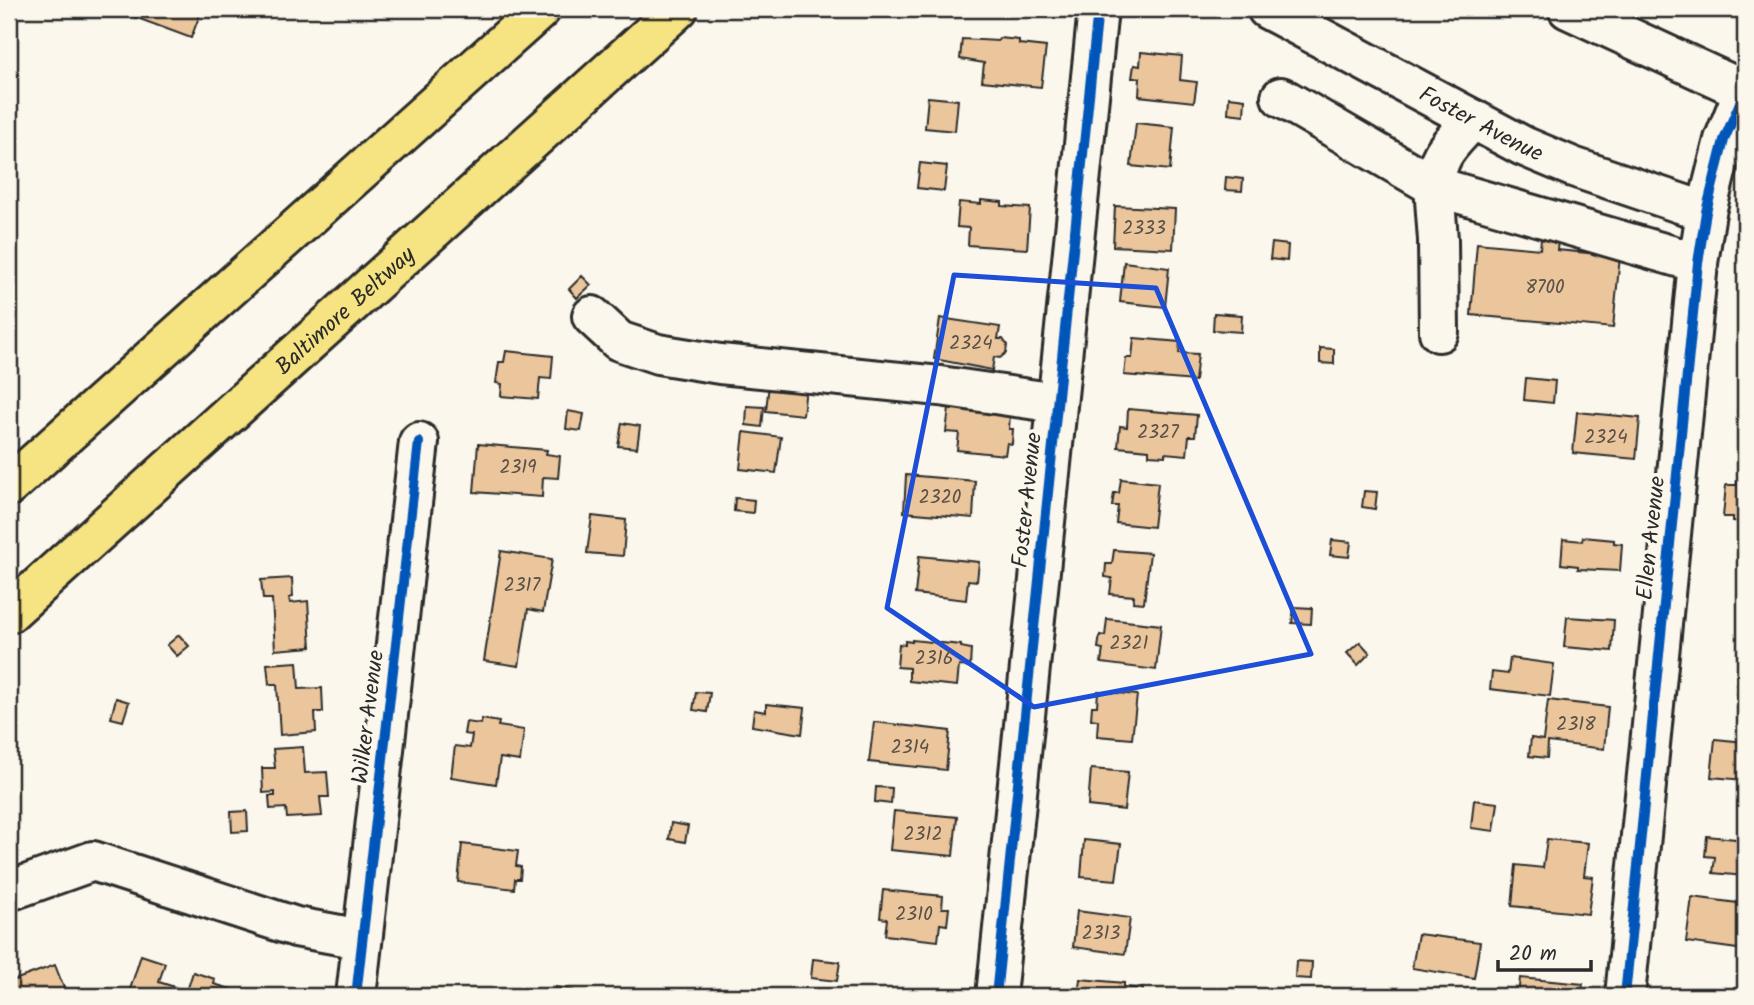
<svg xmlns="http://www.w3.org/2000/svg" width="1754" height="1005" font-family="Kalam,sans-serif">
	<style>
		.building { fill: #ebc69c; stroke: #2b2b2b; stroke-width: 2 }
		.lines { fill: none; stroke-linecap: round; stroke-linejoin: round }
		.minor-casing { stroke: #2b2b2b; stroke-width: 44 }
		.highway-casing { stroke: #2b2b2b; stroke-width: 44 }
		.minor { stroke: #fbf7ec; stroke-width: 38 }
		.highway { stroke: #f6e381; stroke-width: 38 }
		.cycleway-casing { stroke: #fbf7ec; stroke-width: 15 }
		.cycleway { stroke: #0057b8; stroke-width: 10 }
		.marked { fill: none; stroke: #1d4ed8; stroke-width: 5; stroke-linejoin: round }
		.labels { text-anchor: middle; stroke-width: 7; stroke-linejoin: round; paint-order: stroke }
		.number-label { font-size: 19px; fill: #5b5247 }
		.street-label { font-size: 23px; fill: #2b2b2b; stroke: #fbf7ec }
	</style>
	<rect width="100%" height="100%" fill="#fbf7ec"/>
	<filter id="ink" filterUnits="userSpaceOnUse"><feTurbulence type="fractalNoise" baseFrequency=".0143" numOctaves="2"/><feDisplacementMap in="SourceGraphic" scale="14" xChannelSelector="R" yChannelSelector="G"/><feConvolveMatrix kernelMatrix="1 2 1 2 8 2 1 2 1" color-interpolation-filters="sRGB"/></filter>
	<g filter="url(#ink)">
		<path class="building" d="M113,9H202L191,38Z
			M999,38L1019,40V44L1046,47L1041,87L982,81L984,63L960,59L962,39L998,41Z
			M1141,52L1182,56L1180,80L1197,82L1194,102L1139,96L1140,78H1132L1134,65L1140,66Z
			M928,97L958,100L955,131L925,128Z
			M1229,97L1245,99L1244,115L1228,113Z
			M1136,123L1174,127L1170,170L1131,166Z
			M920,163L947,166L944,191L917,188Z
			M1226,177L1243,179L1242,191L1225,190Z
			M981,200L1002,202V206L1030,208L1027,249L968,245L969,228L957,227L959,202L981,204Z
			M1115,206L1175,209L1173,249L1113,246Z
			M1541,239L1558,240L1557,250L1620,256L1613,328L1471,315L1477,243L1540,249Z
			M1272,243L1288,245L1287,261L1270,259Z
			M1124,262L1169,268L1165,307L1120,302Z
			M582,276L591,285L577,298L569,289Z
			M1214,313L1242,315L1241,332L1213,330Z
			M940,318L1000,327L998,339H1003L1007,345L1006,353L1000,358L994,357L992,370L934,359Z
			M1134,338L1180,342L1179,353L1198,354L1195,381L1124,375L1126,358H1132Z
			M1320,348L1334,349V364L1320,363Z
			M506,351L553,356L551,379L540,378L538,399L501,396L502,384L496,383L499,362H504Z
			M770,374L807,378L803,415L766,411Z
			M1526,378L1555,381L1553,403L1524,400Z
			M1745,384V429L1740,428L1742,413L1737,412L1739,402L1743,403Z
			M747,406L764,407L762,427L746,425Z
			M949,408L1010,414L1009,429H1013L1012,444L1007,443L1005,455L957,450L959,433L946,432Z
			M1128,409L1197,415L1195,436H1189L1187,455L1165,453V456L1149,455V450L1118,447L1120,426L1127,427Z
			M568,411L584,414L581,431L566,429Z
			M1577,412L1640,418L1636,459L1573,453Z
			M622,423L640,426L637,448L618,446Z
			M744,432L781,437L776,473L740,469Z
			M478,444L547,450L546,454L560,456L558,478L543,477L542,497L474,492Z
			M906,475L975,481L973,518L904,512Z
			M1121,479L1158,483L1153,527L1116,523L1118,506H1112L1114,493H1119Z
			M1737,482L1745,483V522L1733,521V517H1723L1726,485H1737Z
			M1364,491L1377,492L1375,509L1362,507Z
			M735,498L754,500L753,513L734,511Z
			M592,516L626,520L623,556L587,553Z
			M1583,537L1614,540V543L1622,544L1620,571L1578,569V566L1561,564L1563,539L1582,541Z
			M1332,540L1351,542L1349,557L1330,555Z
			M1114,550L1150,553L1144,603L1133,602L1134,596L1110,594L1112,578L1105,577L1106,564H1112Z
			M501,551L552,559L543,612L528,609L519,666L484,661Z
			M919,556L979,562L977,581L968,580L966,600L915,594Z
			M292,578L293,597L289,598L290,603L308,601L311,647L275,650L272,599H263L261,580Z
			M1294,607L1312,608L1311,624L1292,623Z
			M1567,617L1614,620L1612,651L1564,647Z
			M1107,619L1161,625L1156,670L1101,663L1103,649L1098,648L1100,635L1105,636Z
			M179,635L189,646L177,656L167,645Z
			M912,640L961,645V647L971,649L970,667L959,666L957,686L909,681V668L897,667L899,644L905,645V641L912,642Z
			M1360,642L1370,653L1358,665L1347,653Z
			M1510,658L1554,664L1550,696L1490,689L1492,672L1508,674Z
			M297,662L299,689L322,688L323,712H315L316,732L280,735L277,684H269L267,664Z
			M1098,691L1137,695L1132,739L1097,736L1098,720L1091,719L1092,706H1097Z
			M696,692L710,693L707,712L693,710Z
			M116,698L129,702L123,721L111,718Z
			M1548,700L1608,707L1604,749L1548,742L1547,758L1529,756L1531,738L1543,740Z
			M766,704L805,708L802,734L752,726L754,710L766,712Z
			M482,719L499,722L498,726L524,730L520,761L500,758L496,784L451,777L455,746L470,748L472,735L464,734L466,722L481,724Z
			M874,722L950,731L946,770L869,762Z
			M1715,739L1745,742V780L1711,777Z
			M303,747L305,773L327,772L329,797H320L322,816L287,818L286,808L270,809L269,796H275V792L263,793L262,768H275L273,749Z
			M1091,769L1128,772L1124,810L1088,806Z
			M876,787L892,788L891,804L875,802Z
			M1474,800L1498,803L1494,831L1471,828Z
			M247,811L248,831L232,832L231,812Z
			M894,811L957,817L953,856L890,850Z
			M671,823L688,826L685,842L669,839Z
			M1707,836L1745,840V876L1713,873L1715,857L1705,856Z
			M1547,839L1588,843L1584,876L1593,877L1588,914L1512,906L1516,865L1543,868Z
			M1084,840L1121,844L1116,880L1081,877Z
			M462,844L518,851L516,866L521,867L520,879H515L514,889L458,882Z
			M883,890L943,896L942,908H949L947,925L940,924L938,941L885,935L887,919L880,918Z
			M1692,897L1745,904V950L1686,942Z
			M1077,911L1130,918L1125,954L1073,947Z
			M1418,934L1480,942L1474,978L1412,968Z
			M141,955L165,963L159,982L187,991L193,972L215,979L214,984L237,991L235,996H128Z
			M813,959L840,962L837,981L811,978Z
			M1296,961L1312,962L1311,979L1295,978Z
			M55,965L67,996H9V982Z
			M1520,978L1583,984L1581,996H1518Z
			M1080,979L1124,983V987L1143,989L1142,996H1078Z
			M555,987L573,990L572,996H553Z
			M1685,992L1703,994V992L1727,995L1671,996V994L1685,995Z"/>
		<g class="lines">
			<defs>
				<g id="minor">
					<path id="s1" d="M1267,9L1523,146L1573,167L1706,212"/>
					<path d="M1568,9L1745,91"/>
					<path d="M1281,97L1434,186L1438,240L1439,332"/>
					<path d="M1473,119C1451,144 1438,151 1434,186L1698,263"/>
					<path d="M592,316L619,341L658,354L720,364L940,386L1057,403"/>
					<path d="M9,891L93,861L296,927L361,939"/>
					<path d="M356,996L419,442"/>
					<path d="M996,996L1098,9"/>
					<path d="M1625,996L1698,263L1706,212L1724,140L1744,90"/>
				</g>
				<g id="highway">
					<path d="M9,486L541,9"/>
					<path id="s2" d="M9,613L678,9"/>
				</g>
			</defs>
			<use href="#minor" class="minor-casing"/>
			<use href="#highway" class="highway-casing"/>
			<use href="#minor" class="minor"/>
			<use href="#highway" class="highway"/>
			<defs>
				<path id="cycleway" d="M356,996L419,442
					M996,996L1098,9
					M1625,996L1698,263L1706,212L1724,140L1745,91"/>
			</defs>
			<use href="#cycleway" class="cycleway-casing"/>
			<use href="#cycleway" class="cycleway"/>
		</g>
	</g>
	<path class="marked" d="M954,275L1156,288L1311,654L1034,707L887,608Z"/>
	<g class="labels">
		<g class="number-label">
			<text x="1144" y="234">2333</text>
			<text x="1545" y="293">8700</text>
			<text x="971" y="349">2324</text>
			<text x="1158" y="438">2327</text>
			<text x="1606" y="443">2324</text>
			<text x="518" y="473">2319</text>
			<text x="940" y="503">2320</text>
			<text x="522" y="591">2317</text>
			<text x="1129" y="649">2321</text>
			<text x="934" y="664">2316</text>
			<text x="1576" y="730">2318</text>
			<text x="910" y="753">2314</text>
			<text x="923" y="840">2312</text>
			<text x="914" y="920">2310</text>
			<text x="1101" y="939">2313</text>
		</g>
		<g class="street-label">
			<text dy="8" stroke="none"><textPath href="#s1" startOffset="243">Foster Avenue</textPath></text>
			<text dy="8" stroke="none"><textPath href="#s2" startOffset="452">Baltimore Beltway</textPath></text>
			<text transform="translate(1026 500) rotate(-84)" y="8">Foster Avenue</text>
			<text transform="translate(1650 538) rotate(-84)" y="8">Ellen Avenue</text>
			<text transform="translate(367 717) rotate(-83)" y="8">Wilker Avenue</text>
		</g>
	</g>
	<rect width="1754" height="1005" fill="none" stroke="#fbf7ec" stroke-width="35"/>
	<rect x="18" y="18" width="1719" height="970" fill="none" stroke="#2b2b2b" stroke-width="2.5" filter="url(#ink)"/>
	<path d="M1498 960v10h93v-10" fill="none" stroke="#2b2b2b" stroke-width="3.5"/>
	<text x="1509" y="960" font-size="21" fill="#2b2b2b" stroke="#fbf7ec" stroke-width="5" paint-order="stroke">20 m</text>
</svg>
